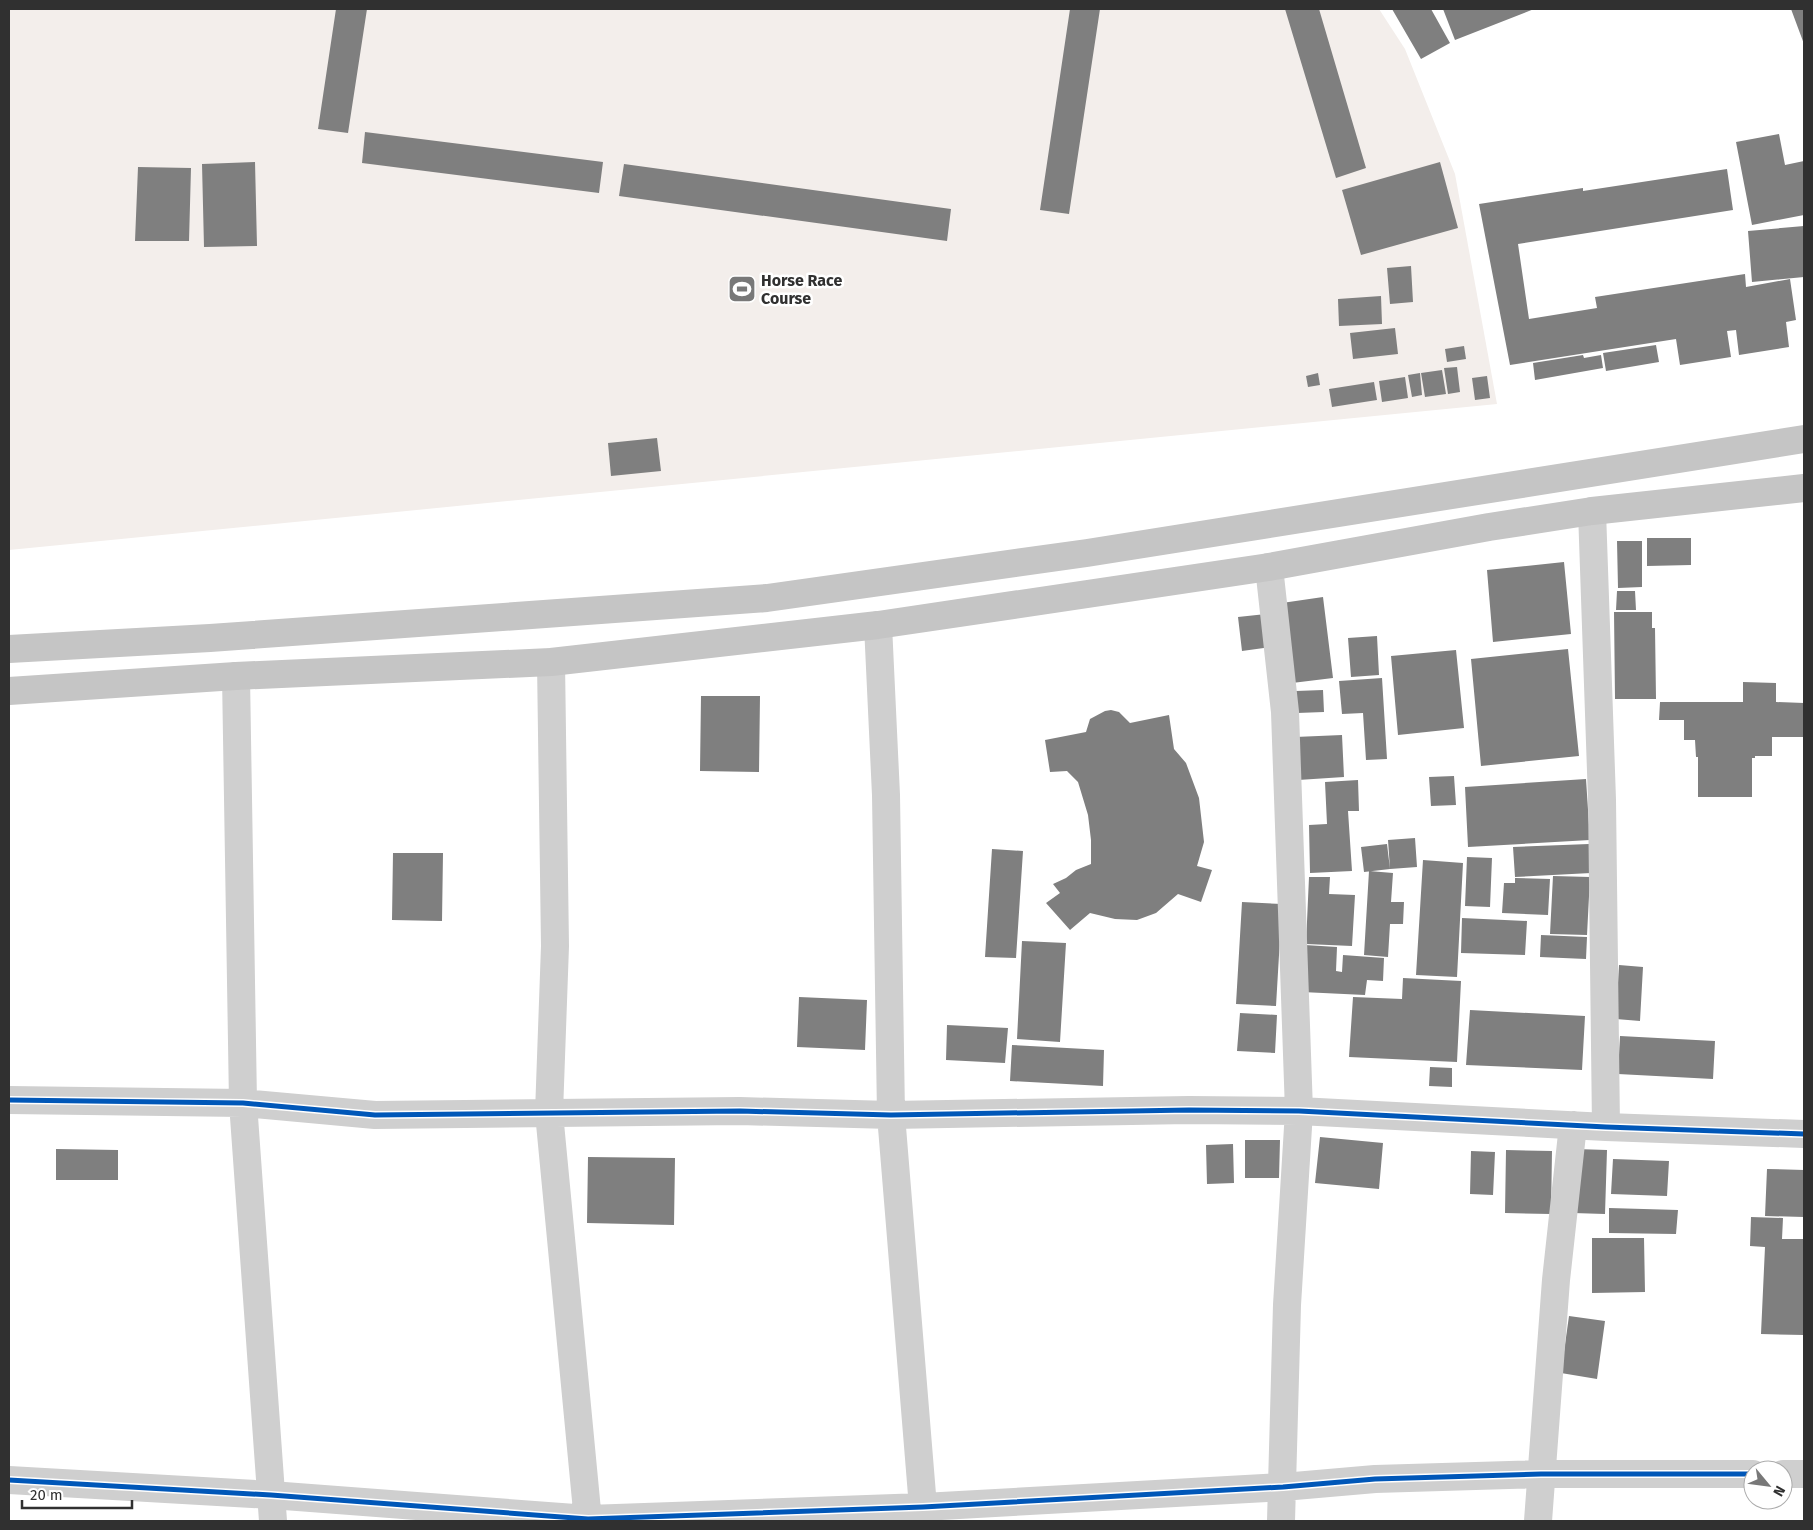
<svg xmlns="http://www.w3.org/2000/svg" width="1813" height="1530" font-family="'Fira Sans',sans-serif">
	<style>
		.green { fill: #f3eeeb }
		.building { fill: #7f7f7f }
		.lines { fill: none; stroke-linecap: round; stroke-linejoin: round }
		.minor { stroke: #cfcfcf; stroke-width: 28 }
		.major { stroke: #c5c5c5; stroke-width: 28 }
		.cycleway-casing { stroke: #fff; stroke-width: 8 }
		.cycleway { stroke: #0057b8; stroke-width: 5 }
		.labels { text-anchor: middle; stroke-width: 5; stroke-linejoin: round; paint-order: stroke }
		.poi-label { font-size: 16px; font-weight: bold; fill: #303030; stroke: #fff; text-anchor: start }
	</style>
	<rect width="100%" height="100%" fill="#fff"/>
	<path class="green" d="M9,9H1379L1405,49L1455,174L1497,404L9,550Z"/>
	<path class="building" d="M336,9H367L348,133L318,129Z
		M1070,9H1100L1069,214L1040,210Z
		M1285,9H1319L1366,168L1336,178Z
		M1392,9H1431L1450,43L1421,59Z
		M1443,9H1534L1455,40Z
		M1791,9H1804V44Z
		M365,132L603,162L599,193L362,163Z
		M1779,134L1785,165L1804,161V215L1752,225L1736,142Z
		M255,162L257,246L204,247L202,164Z
		M1440,162L1458,228L1361,255L1342,190Z
		M624,164L951,209L947,241L619,196Z
		M138,167L191,168L189,241H135Z
		M1727,169L1733,210L1518,244L1529,319L1597,308L1595,297L1745,274L1746,287L1790,279L1796,320L1786,322L1789,347L1739,355L1736,330L1727,331L1731,357L1680,365L1676,339L1510,365L1479,204L1583,188V191Z
		M1804,226V277L1752,282L1748,231Z
		M1411,266L1413,302L1390,304L1387,268Z
		M1381,296L1382,324L1339,326L1338,299Z
		M1395,328L1398,354L1353,359L1350,333Z
		M1656,345L1659,362L1606,371L1603,353Z
		M1464,346L1466,359L1447,362L1445,349Z
		M1583,355L1584,358L1601,355L1603,368L1535,380L1533,363Z
		M1457,367L1460,392L1448,394L1444,368Z
		M1442,370L1446,394L1425,397L1421,373Z
		M1318,373L1320,385L1308,387L1306,376Z
		M1420,373L1422,395L1412,397L1408,375Z
		M1487,376L1490,398L1475,400L1472,378Z
		M1405,377L1408,398L1382,402L1379,381Z
		M1374,382L1377,400L1332,407L1329,389Z
		M657,438L661,471L611,476L608,443Z
		M1647,538H1691V565L1647,566Z
		M1617,541H1642V587L1618,588Z
		M1564,562L1571,634L1493,642L1487,570Z
		M1617,591H1635L1636,610H1616Z
		M1323,597L1333,678L1292,683L1282,603Z
		M1614,612H1652V628H1655L1656,699H1615Z
		M1266,614L1271,647L1242,651L1238,617Z
		M1377,636L1379,675L1351,677L1348,638Z
		M1568,649L1579,756L1481,766L1471,659Z
		M1456,650L1464,728L1398,735L1391,656Z
		M1382,678L1387,759L1366,760L1363,713L1342,714L1339,681Z
		M1743,682L1776,683V702L1804,703V737H1772V756H1755V758H1752V797H1698V757H1696L1695,740H1684V720H1659L1660,702H1743Z
		M1323,690L1324,712L1297,713L1296,691Z
		M701,696H760L759,772L700,771Z
		M1111,710L1119,712L1130,723L1169,715L1174,749L1186,763L1199,798L1204,842L1197,866L1212,870L1201,902L1178,894L1156,913L1137,920L1115,919L1090,913L1070,930L1046,903L1060,893L1053,884L1066,878L1076,870L1091,864V840L1088,815L1078,782L1067,771L1050,772L1045,740L1086,732L1090,719L1105,711Z
		M1342,735L1344,777L1298,780L1295,737Z
		M1454,776L1456,805L1431,806L1429,777Z
		M1586,779L1590,840L1468,847L1465,787Z
		M1358,780L1359,811H1348L1352,871L1310,873L1309,825L1327,824L1325,782Z
		M1415,838L1417,867L1390,869L1388,840Z
		M1387,844L1390,869L1364,872L1361,847Z
		M1589,844L1591,873L1515,877L1513,847Z
		M992,849L1023,851L1016,958L985,957Z
		M393,853H443L442,921L392,920Z
		M1467,857L1492,858L1490,907L1465,906Z
		M1423,860L1463,863L1457,977L1416,975Z
		M1369,871L1393,873L1391,902H1404L1403,924H1390L1388,957L1364,955Z
		M1553,876L1590,877L1587,935L1550,934Z
		M1309,877H1330L1329,894L1355,895L1352,946L1306,944Z
		M1515,878L1550,879L1548,915L1502,913L1504,883H1515Z
		M1242,902L1282,904L1276,1006L1236,1004Z
		M1462,918L1527,921L1525,955L1461,953Z
		M1541,935L1587,937L1586,959L1540,957Z
		M1022,941L1066,943L1060,1042L1017,1039Z
		M1305,945L1337,947L1336,971L1342,972L1343,955L1384,958L1383,981L1367,980L1365,995L1302,992Z
		M1619,965L1643,967L1640,1021L1616,1019Z
		M1403,978L1461,981L1457,1062L1349,1057L1353,997L1402,999Z
		M799,997L867,1000L865,1050L797,1047Z
		M1470,1010L1585,1016L1582,1070L1466,1065Z
		M1240,1013L1277,1015L1275,1053L1237,1051Z
		M947,1025L1008,1028L1005,1063L946,1060Z
		M1620,1036L1715,1041L1713,1079L1618,1074Z
		M1012,1045L1104,1050L1103,1086L1010,1081Z
		M1430,1067L1452,1068V1087L1429,1086Z
		M1320,1137L1383,1143L1379,1189L1315,1183Z
		M1245,1140H1280L1279,1178H1245Z
		M1233,1144L1234,1183L1207,1184L1206,1145Z
		M56,1149L118,1150V1180H56Z
		M1575,1149L1607,1150L1605,1214L1573,1213Z
		M1506,1150L1552,1151L1551,1214L1505,1213Z
		M1471,1151L1495,1152L1493,1195L1470,1194Z
		M588,1157L675,1158L674,1225L587,1223Z
		M1613,1159L1669,1161L1667,1196L1611,1194Z
		M1767,1169L1804,1170V1217L1765,1216Z
		M1609,1208L1678,1210L1676,1234L1609,1233Z
		M1751,1217L1783,1218L1782,1239H1804V1335L1761,1334L1765,1247L1750,1246Z
		M1592,1238H1644L1645,1292L1592,1293Z
		M1569,1316L1605,1321L1597,1379L1561,1373Z"/>
	<g class="lines">
		<path class="minor" d="M1592,511L1602,800L1606,1127
			M1269,567L1285,712L1299,1111L1287,1305L1281,1521
			M878,625L886,795L891,1115L923,1507V1521
			M551,662L555,946L549,1113L588,1521
			M236,676L243,1103L273,1521
			M9,1100L243,1103L375,1115L740,1111L891,1115L1189,1110L1299,1111L1606,1127L1804,1134
			M1783,1474H1804
			M9,1480L271,1495L588,1519L923,1507L1283,1487L1375,1479L1541,1474H1753
			M1538,1521L1556,1280L1573,1125"/>
		<path class="major" d="M9,649L210,638L767,598L1087,553L1804,439
			M9,691L236,676L551,662L878,625L1269,567L1489,527L1592,511L1804,488"/>
		<defs>
			<path id="cycleway" d="M9,1100L243,1103L375,1115L740,1111L891,1115L1189,1110L1299,1111L1606,1127L1804,1134
				M9,1480L271,1495L588,1519L923,1507L1283,1487L1375,1479L1541,1474H1753"/>
		</defs>
		<use href="#cycleway" class="cycleway-casing"/>
		<use href="#cycleway" class="cycleway"/>
	</g>
	<defs>
		<symbol id="stadium-square" viewBox="-11 -11 22 22"><rect x="-9" y="-9" width="18" height="18" rx="4" fill="#787878" stroke="#fff"/><path d="M0-5a6.5 5 0 1 0 0 10a6.5 5 0 1 0 0-10ZM-3.5-1.8h7v3.6h-7Z" fill="#fff"/></symbol>
	</defs>
	<g fill-rule="evenodd">
		<use href="#stadium-square" x="726" y="273" width="32" height="32"/>
	</g>
	<g class="labels">
		<g class="poi-label">
			<text x="761" y="286">Horse Race<tspan x="761" dy="18">Course</tspan></text>
		</g>
	</g>
	<rect width="1813" height="1530" fill="none" stroke="#303030" stroke-width="20"/>
	<g transform="translate(1768 1485) rotate(119)"><circle r="24" fill="#ffffff" stroke="#acacac"/>
	<path d="M0-4L9 19L0 12L-9 19Z" fill="#787878"/>
	<text y="-8" font-size="14" font-weight="bold" text-anchor="middle" fill="#303030">N</text>
	</g>
	<path d="M22 1500v8h110v-8" fill="none" stroke="#303030" stroke-width="2.5"/>
	<text x="30" y="1500" font-size="15" fill="#303030" stroke="#ffffff" stroke-width="4" paint-order="stroke">20 m</text>
</svg>
